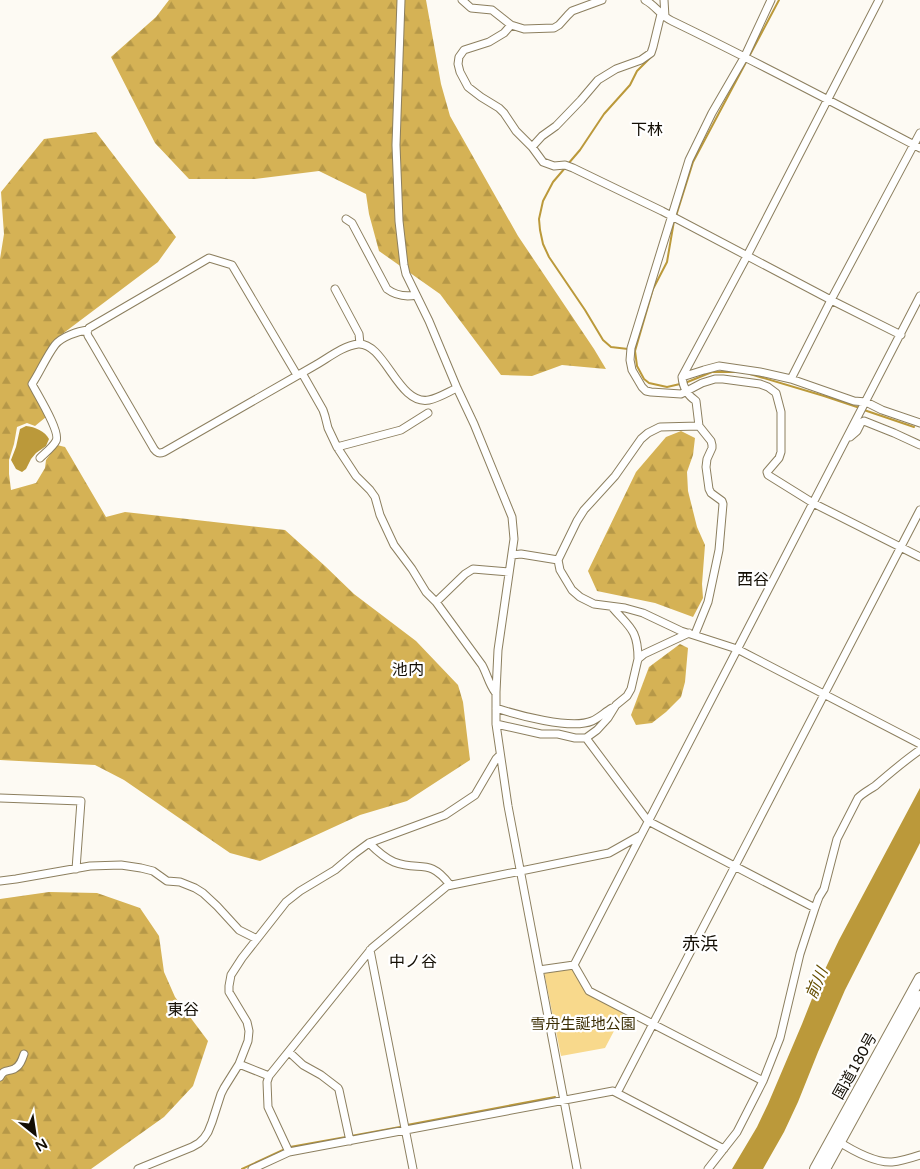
<svg xmlns="http://www.w3.org/2000/svg" width="920" height="1169" font-family="'Varela Round','Noto Sans JP',sans-serif">
	<style>
		.forest { fill: url(#forest-firs) }
		.park { fill: #f8d98c }
		.water { fill: #bb993a }
		.lines { fill: none; stroke-linecap: round; stroke-linejoin: round }
		.stream { stroke: #bb993a; stroke-width: 2 }
		.minor-casing { stroke: #8c7f5f; stroke-width: 9 }
		.highway-casing { stroke: #8c7f5f; stroke-width: 12 }
		.minor { stroke: #fff; stroke-width: 7 }
		.highway { stroke: #fff; stroke-width: 10 }
		.labels { text-anchor: middle; stroke-width: 4.5; stroke-linejoin: round; paint-order: stroke }
		.park-label { font-size: 15px; fill: #3d2f05; stroke: #fff }
		.street-label { font-size: 15px; fill: #130e04; stroke: #fff }
		.neighbourhood-label { font-size: 16px; fill: #130e04; stroke: #fff }
		.water-label { font-size: 16px; font-style: italic; fill: #664f01; stroke: #fff }
		.quarter-label { font-size: 18px; fill: #130e04; stroke: #fff }
	</style>
	<defs>
		<pattern id="forest-firs" width="22" height="20" patternUnits="userSpaceOnUse" patternTransform="scale(1.25)"><rect width="22" height="20" fill="#d5b255"/><path d="M5 1l3.5 6h-7zM16 11l3.5 6h-7z" fill="#b69848"/></pattern>
	</defs>
	<rect width="100%" height="100%" fill="#fdfaf3"/>
	<path class="forest" d="M169,0H426L441,84L450,116L518,236L594,349L606,369L562,365L532,376L501,375L440,294L379,251L369,214L366,194L319,171L255,179H189L155,143L111,57L156,17Z
		M96,132L176,237L158,262L53,341L29,384L46,417L35,426L27,423L17,427L14,444L9,460V474L11,490L36,483L45,468L46,460L57,445L65,447L106,517L125,512L285,530L325,566L354,594L416,641L458,685L463,702L470,760L407,801L360,815L260,861L230,853L124,780L95,765L0,760V259L4,234L1,192L44,139Z
		M681,431L695,438L693,455L687,472L688,491L697,527L705,545L702,584L703,598L693,617L655,603L597,591L588,571L636,472L666,437Z
		M680,644L688,648L685,682L681,697L666,712L652,723L636,725L631,715L649,667Z
		M49,892L97,893L140,908L159,936L164,972L175,997L208,1041L193,1086L164,1117L91,1169H0V899Z"/>
	<path class="park" d="M573,968L587,994L624,1012L605,1048L561,1056L544,972Z"/>
	<path class="water" d="M26,426C35,427 45,431 49,439L46,446L36,453L31,459L26,469L22,472L16,469L11,460L16,447L20,429Z
		M920,788V843L845,990L818,1052L798,1102L784,1132L763,1169H732L757,1127L768,1104L802,1024L817,986L839,940Z"/>
	<g class="lines">
		<path class="stream" d="M568,164L580,150L604,114L630,85L637,71L652,56
			M565,168L553,182L543,201L539,219L540,230L543,244L549,257L585,310L603,340L611,347L628,349
			M676,216L693,162L779,0
			M674,221L667,262L653,289L635,351L637,366L644,379L649,383L667,387L680,384
			M750,374L824,396L860,408
			M685,383L712,372H740
			M864,410L914,427
			M407,1125L555,1097
			M351,1136L400,1127
			M290,1147L346,1137
			M242,1169L283,1150"/>
		<defs>
			<path id="minor" d="M401,0L396,145L399,221L404,265L406,274L429,321L457,388L474,424L512,517L514,539L498,650L496,692V724L508,806L577,1169
				M462,0L471,8L492,10L511,25L524,29L554,28L559,25L568,15L572,11L602,0
				M645,0C655,5 661,16 672,21C755,61 838,105 920,148
				M664,0L665,17
				M771,0L745,56L712,113L689,160L631,348L630,360L632,370L642,387L646,391L651,392L681,394L702,383L715,379H723L760,384L768,387L776,393L781,412V452L779,458L767,472L768,475L813,503L920,557
				M511,25L504,33L489,42L464,50L459,57L458,64L460,72L468,87L481,97L499,108L504,113L516,131L532,147L543,162L554,166L565,165L573,168L662,211L831,300L901,335
				M532,147L542,136L556,126L581,100L598,80L616,69L641,60L651,53L653,47L661,14
				M346,219L352,223L387,289C395,295 406,297 416,295
				M335,289L359,334L360,344
				M302,373L323,410L325,416L328,428L337,447L356,476L370,490L375,497L380,515L394,545L412,569L426,592L436,602L482,665C487,674 489,684 495,692
				M297,375L232,265L209,258L89,328C86,332 87,335 90,339L154,449C157,453 159,454 164,452C214,423 264,395 314,366C327,359 342,346 358,344C385,342 398,406 429,400C439,398 448,392 457,388
				M682,377L704,370L719,366L760,372L791,379L854,401L866,402L882,410L920,423
				M791,379L831,300L920,133
				M699,426L660,427L648,433L641,439L615,476L584,510L577,521L558,560L560,570L572,590L580,597L594,604L625,608L643,613L681,631L737,649L920,744
				M848,437H850L857,431L861,423L864,421L894,433L920,445
				M337,447L401,430L428,413
				M40,458C45,453 53,447 56,441C61,432 37,394 32,384C40,372 46,357 55,345C61,337 78,331 88,330
				M512,555L521,554L558,560
				M436,602L465,574L473,569L509,572
				M612,607C629,627 638,629 638,659
				M695,634L708,602L719,550L723,504L722,501L711,493L709,489L706,467L707,459L712,448V445L711,441L699,426L696,401C687,395 683,388 682,377L747,256L879,0
				M496,708C517,715 571,730 592,721C599,718 605,712 612,708
				M496,724L541,734H558L575,738H586L597,730L608,718L616,705L627,696L631,689L638,659L644,654L689,633
				M586,738L648,821L815,908
				M0,798L81,801L76,869
				M369,843C376,850 384,858 394,862C420,872 429,857 450,885
				M0,881L16,879L90,866L121,865L141,868L153,871L167,881L180,882L195,888L203,893L217,906L239,930L257,939
				M370,950L413,1169
				M574,965L920,296
				M574,965L589,991L763,1081
				M539,970L574,965
				M289,1052L303,1065L321,1075L338,1088L339,1090L350,1141
				M239,1064L269,1076
				M0,1077C4,1069 7,1072 14,1069C20,1066 22,1060 24,1054
				M617,1093L920,510
				M836,1140C850,1149 875,1163 892,1162C902,1161 911,1158 920,1155
				M289,1152L268,1107L267,1082L269,1076L372,948L447,886L609,853L641,835
				M138,1169L192,1147L199,1143L204,1138L208,1132L212,1122L221,1094L224,1088L239,1064L248,1041L249,1031L247,1022L229,992V986L231,975L242,958L286,902L300,891L335,870L354,854L369,843L445,815L475,795L496,759L500,755
				M252,1169L289,1152L613,1091L724,1149
				M708,1169L737,1132L763,1081L780,1038L800,954L815,908L819,897L824,889L837,839L858,798C863,793 869,790 875,786C890,773 904,761 920,750"/>
			<path id="highway" d="M815,1169L920,978
				M825,1169L920,996"/>
		</defs>
		<use href="#minor" class="minor-casing"/>
		<use href="#highway" class="highway-casing"/>
		<use href="#minor" class="minor"/>
		<use href="#highway" class="highway"/>
	</g>
	<g class="labels">
		<g class="park-label">
			<text x="583" y="1029">雪舟生誕地公園</text>
		</g>
		<g class="street-label">
			<text transform="translate(855 1066) rotate(-61)" y="5">国道180号</text>
		</g>
		<g class="neighbourhood-label">
			<text x="647" y="135">下林</text>
			<text x="753" y="585">西谷</text>
			<text x="408" y="675">池内</text>
			<text x="413" y="967">中ノ谷</text>
			<text x="183" y="1015">東谷</text>
		</g>
		<g class="water-label">
			<text transform="translate(816 983) rotate(-67)" y="6">前川</text>
		</g>
		<g class="quarter-label">
			<text x="700" y="950">赤浜</text>
		</g>
	</g>
	<g transform="translate(35 1134) rotate(150)" stroke="#ffffff" stroke-width="4" paint-order="stroke">
	<path d="M0-4L9 19L0 12L-9 19Z" fill="#130e04"/>
	<text y="-8" font-size="14" font-weight="bold" text-anchor="middle" fill="#130e04">N</text>
	</g>
</svg>
